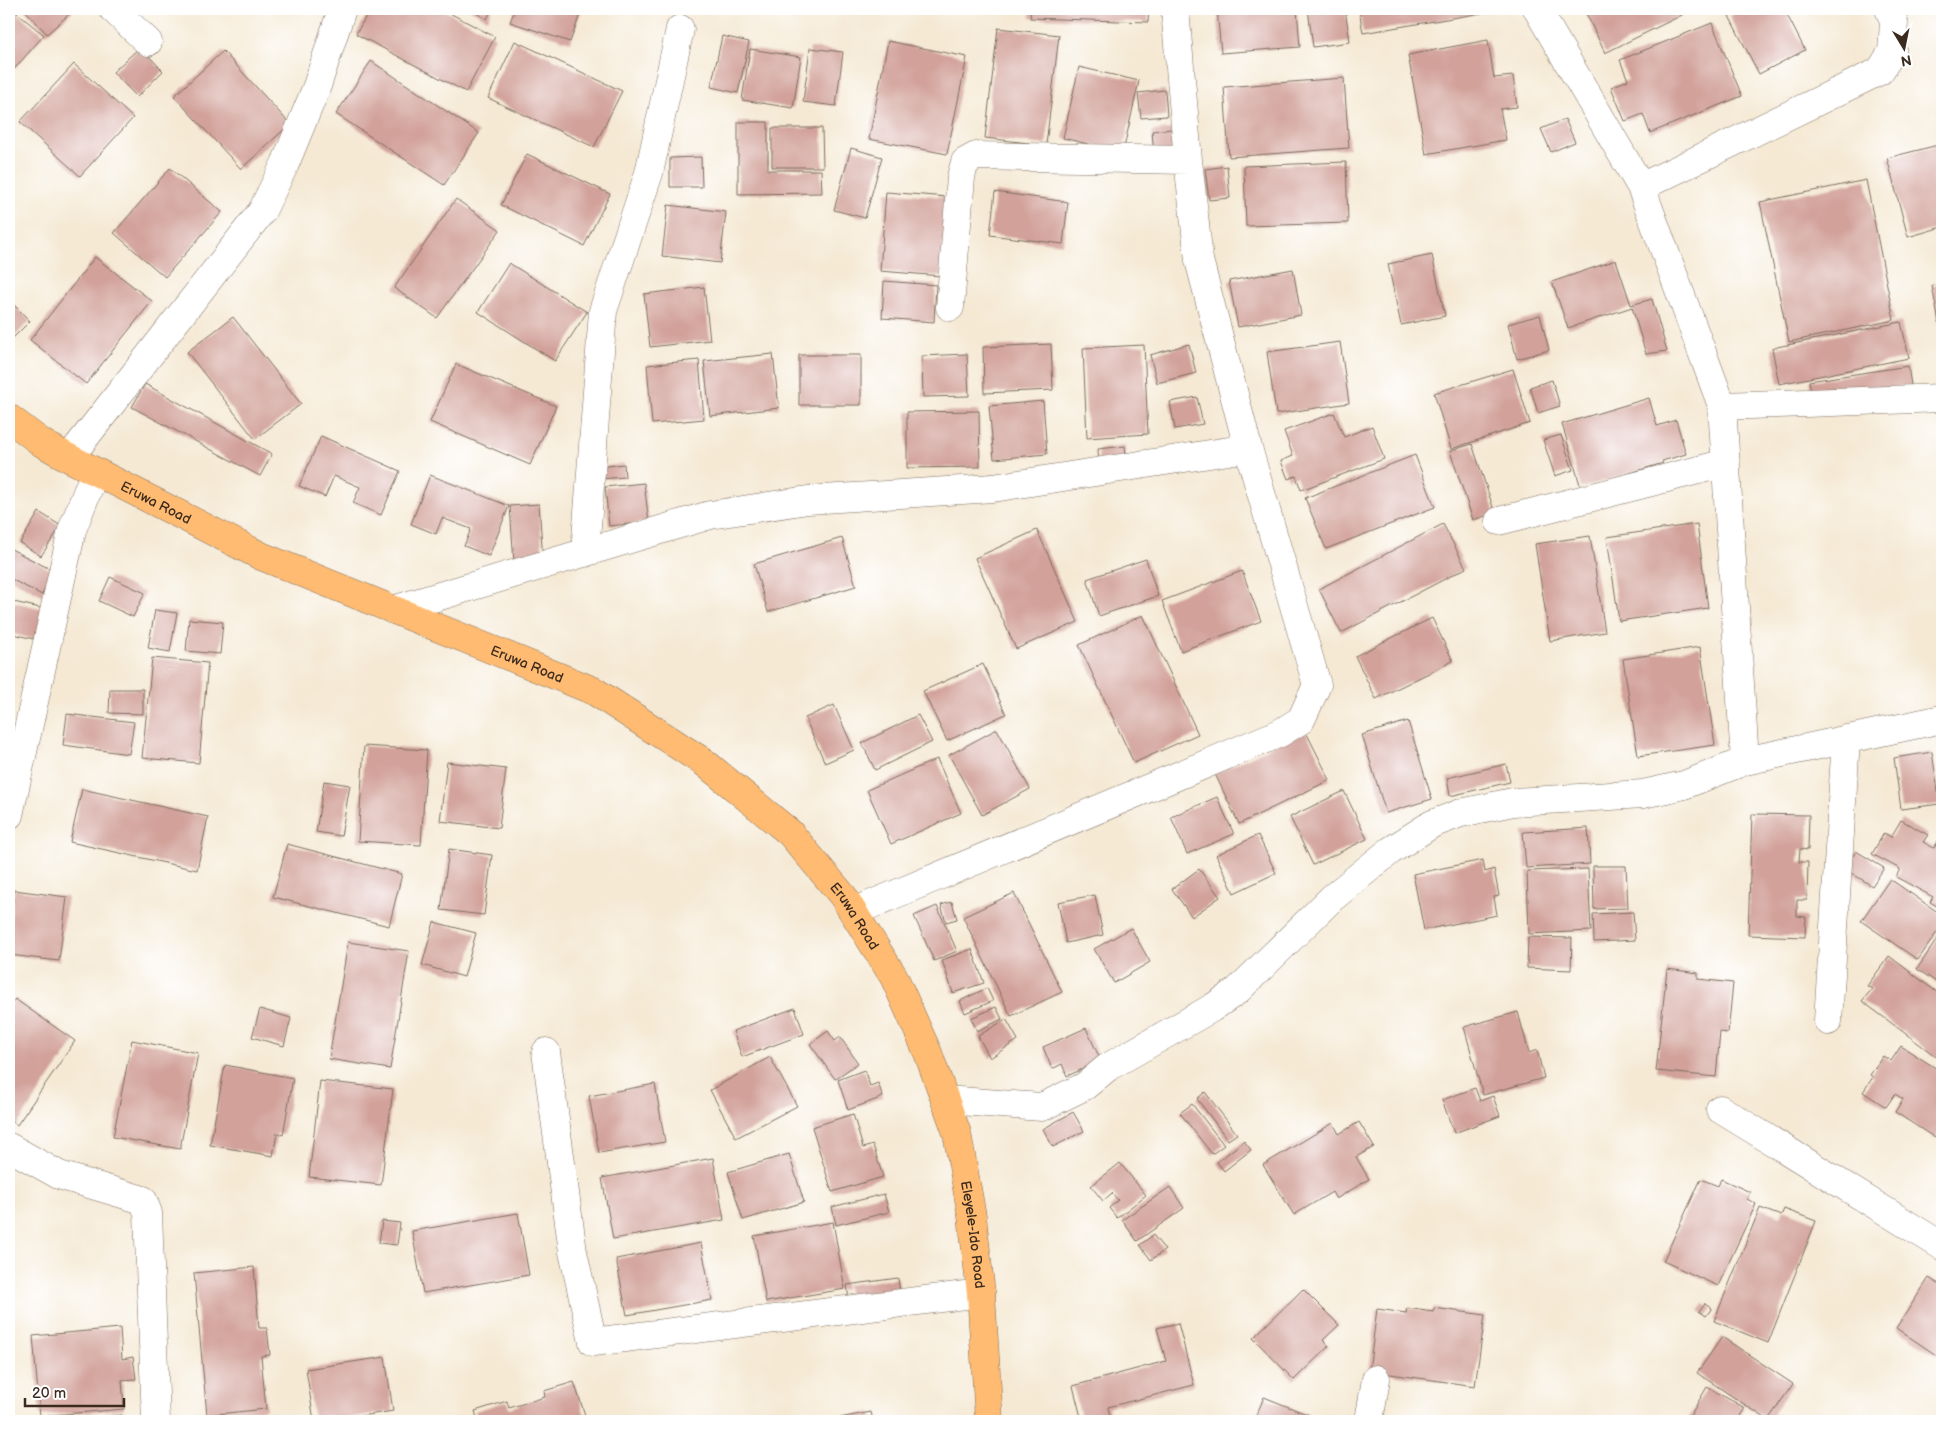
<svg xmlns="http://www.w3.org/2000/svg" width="1951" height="1430" font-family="'Balsamiq Sans',sans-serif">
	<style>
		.building { fill: #d2a19a }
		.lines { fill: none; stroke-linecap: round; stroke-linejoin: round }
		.minor-casing { stroke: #7c6d5e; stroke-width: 29 }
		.major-casing { stroke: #7c6d5e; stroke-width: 29 }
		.minor { stroke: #fff; stroke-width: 28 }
		.major { stroke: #ffbb71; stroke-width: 28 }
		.labels { text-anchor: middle; stroke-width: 4.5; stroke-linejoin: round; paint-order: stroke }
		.street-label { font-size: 14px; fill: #3b2a1e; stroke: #fff }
	</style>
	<rect width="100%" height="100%" fill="#fff"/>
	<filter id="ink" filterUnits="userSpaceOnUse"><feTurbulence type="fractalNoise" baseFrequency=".02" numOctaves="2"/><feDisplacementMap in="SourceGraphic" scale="10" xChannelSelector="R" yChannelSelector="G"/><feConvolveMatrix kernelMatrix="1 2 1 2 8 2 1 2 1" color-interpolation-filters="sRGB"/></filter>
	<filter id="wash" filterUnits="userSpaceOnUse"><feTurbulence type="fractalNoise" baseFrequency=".0096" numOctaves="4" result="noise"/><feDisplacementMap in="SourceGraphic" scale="20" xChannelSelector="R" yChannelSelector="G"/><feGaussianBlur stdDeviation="1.12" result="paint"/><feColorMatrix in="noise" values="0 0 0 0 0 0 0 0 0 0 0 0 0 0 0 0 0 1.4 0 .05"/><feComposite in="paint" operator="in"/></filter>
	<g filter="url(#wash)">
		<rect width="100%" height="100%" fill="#f5e9d4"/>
		<g id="blocks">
			<path class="building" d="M9,9H12L44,35L9,75Z
				M24,9H75L47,34Z
				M370,9H442L495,37L466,92L356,34Z
				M469,9H492L487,19Z
				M515,9H582L570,42L510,22Z
				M1031,9H1149L1148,22L1030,18Z
				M1217,9H1297L1300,47L1221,53Z
				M1308,9H1345L1350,42L1313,47Z
				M1359,9H1481L1482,13L1363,33Z
				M1584,9H1679L1682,15L1605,53Z
				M1743,9H1784L1805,50L1759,74L1729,16Z
				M1712,23L1742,96L1650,133L1643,114L1625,121L1611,87L1628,80L1620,60Z
				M998,28L1059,35L1046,145L985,138Z
				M722,36L749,42L738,93L711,87Z
				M1488,40L1494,78L1513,76L1517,107L1500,109L1506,140L1426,154L1408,55Z
				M515,41L622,91L594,147L488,98Z
				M888,41L967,57L947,154L869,139Z
				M140,47L163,71L137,97L113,72Z
				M810,48L843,52L836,106L803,102Z
				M750,49L801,57L793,108L742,100Z
				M223,51L290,124L241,169L174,96Z
				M371,61L479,133L444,185L336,114Z
				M74,64L133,118L80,176L20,122Z
				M1079,67L1139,81L1123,152L1063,138Z
				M1344,78L1349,148L1229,157L1224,87Z
				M1165,90L1167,116L1141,118L1138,93Z
				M1565,119L1575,142L1551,152L1541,129Z
				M738,122H768V170H821L822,193L738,194Z
				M772,128H822L823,167H772Z
				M1172,129L1175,155L1154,157L1152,131Z
				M1942,144V227L1908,237L1887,158Z
				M851,148L882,157L865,218L834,210Z
				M527,154L610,194L584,246L501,205Z
				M701,157L702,187H670V158Z
				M1346,162L1348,223L1246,226L1244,166Z
				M1227,166L1230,198L1209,200L1205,169Z
				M170,168L222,212L165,277L114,233Z
				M1866,180L1894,320L1789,342L1760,202Z
				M886,192L947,197L941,276L880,271Z
				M995,192L1068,202L1063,244L990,235Z
				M456,199L500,230L437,318L394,288Z
				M668,205L726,212L720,263L662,256Z
				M1432,255L1445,316L1401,325L1388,264Z
				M95,257L152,301L86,384L30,340Z
				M1616,260L1631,305L1652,299L1667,351L1646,354L1632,307L1568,328L1552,282Z
				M509,263L587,312L555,361L478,312Z
				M1293,269L1301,315L1238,327L1229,281Z
				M884,281L936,285L934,322L882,318Z
				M1942,284V333H1941L1932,286Z
				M704,287L710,340L650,347L644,294Z
				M9,300L30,321L9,342Z
				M1540,315L1549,350L1517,359L1508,324Z
				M233,317L301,404L255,439L187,352Z
				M1901,322L1909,358L1779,384L1772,348Z
				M1340,342L1349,403L1276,414L1267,352Z
				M1051,344L1053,390L984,393L983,347Z
				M1189,344L1196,373L1157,383L1150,355Z
				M1144,345L1148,434L1087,438L1083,348Z
				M773,354L779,408L710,416L704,361Z
				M967,354L969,396L923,397L922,356Z
				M799,355H861V405H799Z
				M699,360L704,419L652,424L647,365Z
				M456,364L556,406L530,465L430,422Z
				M1908,366L1911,385L1813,400L1809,381Z
				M1513,369L1530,423L1451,449L1434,393Z
				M1552,380L1560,406L1538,413L1530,387Z
				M145,384L272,454L260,476L132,407Z
				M1197,397L1203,424L1175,429L1170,402Z
				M1649,398L1657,426L1676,420L1686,454L1662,461L1663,463L1581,488L1562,424Z
				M1043,401L1047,454L994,459L989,406Z
				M979,411L980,467L907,468V412Z
				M1334,413L1344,437L1372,426L1384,459L1301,490L1296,476L1288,479L1281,461L1293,456L1284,431Z
				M1561,435L1573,470L1555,476L1543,440Z
				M321,436L400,471L381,515L353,503L360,487L334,476L325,497L299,486Z
				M1472,444L1495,513L1473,520L1450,451Z
				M1125,446L1127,463L1099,466L1098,449Z
				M1415,455L1435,507L1326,549L1305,498Z
				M624,464L625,477L600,479L599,467Z
				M430,475L509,506L489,556L464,546L471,529L442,518L436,534L411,524Z
				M644,483L649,522L609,526L605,487Z
				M539,504L543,560L514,563L510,506Z
				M39,512L61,526L41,556L20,543Z
				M1443,524L1466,568L1341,633L1319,589Z
				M1697,524L1708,608L1619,621L1607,537Z
				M1037,530L1078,622L1016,649L975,558Z
				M1590,536L1605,632L1550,641L1535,544Z
				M842,538L856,586L768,612L754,564Z
				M9,548L54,571L42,595L9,578Z
				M1146,559L1158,596L1099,616L1087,579Z
				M1242,571L1261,621L1181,651L1162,601Z
				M110,577L145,593L133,617L99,601Z
				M9,601L45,609L38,640L9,633Z
				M155,610L177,613L170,652L148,648Z
				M1143,615L1198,734L1134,763L1079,645Z
				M1432,618L1453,661L1376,699L1355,656Z
				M189,619L223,622L220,654L186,651Z
				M1700,647L1715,745L1638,756L1623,659Z
				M152,658L208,663L199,763L142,758Z
				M983,664L1006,714L947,741L923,691Z
				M110,689H143V714L109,713Z
				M834,705L854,750L825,763L805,718Z
				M67,714L134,722L129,754L63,745Z
				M918,715L932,742L875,770L862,743Z
				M1408,721L1432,799L1386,813L1362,735Z
				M997,729L1030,789L982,815L949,755Z
				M1305,730L1330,780L1239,824L1215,774Z
				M364,746L427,750L421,845L358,841Z
				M1932,752L1940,804L1901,809L1894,758Z
				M937,759L961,813L891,844L867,790Z
				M447,762L506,769L499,828L440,821Z
				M1506,764L1510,782L1450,796L1447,778Z
				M324,781L350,785L341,836L316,832Z
				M82,789L208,817L197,870L70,842Z
				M1344,791L1367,839L1313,865L1290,817Z
				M1217,797L1234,834L1187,854L1171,817Z
				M1752,814L1809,815L1808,850L1800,849L1799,862H1808L1807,900H1797V916L1806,917L1805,937L1748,935Z
				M1901,820L1928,835L1923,842L1934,848L1939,840L1942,842V909L1930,902L1933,897L1896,877L1900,869L1872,854L1884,833L1891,837Z
				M1588,828L1590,864L1526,868L1523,832Z
				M1258,835L1276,873L1234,893L1216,855Z
				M287,844L402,874L389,926L273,897Z
				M449,849L492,855L484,915L441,910Z
				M1856,851L1884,868L1872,886L1845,869Z
				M1483,860L1485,872L1494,869L1499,896L1494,897L1497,915L1424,930L1413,874Z
				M1593,866H1626L1628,908L1594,909Z
				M1199,869L1220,897L1192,917L1172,889Z
				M1588,869L1591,931L1529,934L1527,871Z
				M1890,879L1942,915V925L1918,960L1861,921Z
				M14,890L67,897L59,961L9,955V935Z
				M1014,893L1062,992L1011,1016L963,917Z
				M1095,895L1103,935L1066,943L1058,902Z
				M952,902L957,919L946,922L941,905Z
				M937,906L957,951L934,961L914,916Z
				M1633,912L1635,940L1594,942L1593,914Z
				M434,922L476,933L464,977L422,965Z
				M1131,928L1150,962L1114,983L1094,949Z
				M1942,932V986L1917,969Z
				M1528,937L1572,938L1571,970L1527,968Z
				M348,942L409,951L390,1069L329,1059Z
				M972,949L984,983L953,993L942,960Z
				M1889,956L1942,996V1061L1862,1001L1872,989L1867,986Z
				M1667,969L1698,973V979L1733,983L1728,1033L1720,1032L1716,1077L1656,1071Z
				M987,988L993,1001L965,1013L960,1001Z
				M15,999L75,1041L17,1125L9,1119V1008Z
				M996,1007L1002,1019L977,1031L971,1018Z
				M795,1008L804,1034L742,1057L733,1031Z
				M260,1009L291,1018L284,1046L252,1037Z
				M1518,1012L1529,1053L1537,1050L1544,1078L1483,1095L1464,1027Z
				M1006,1019L1018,1040L990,1058L978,1036Z
				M1086,1028L1101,1061L1067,1076L1062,1064L1052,1069L1043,1047Z
				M828,1031L835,1041L840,1037L858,1063L835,1079L810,1044Z
				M132,1040L198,1053L180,1149L113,1137Z
				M1901,1046L1942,1072V1127L1935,1138L1895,1112L1903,1099L1895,1094L1886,1107L1863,1092L1873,1077L1870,1075L1883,1056L1891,1061Z
				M770,1057L797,1106L736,1138L710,1090Z
				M225,1065L293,1078L283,1135L277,1133L273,1156L210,1145Z
				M864,1070L870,1086L878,1083L883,1097L848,1110L838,1080Z
				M320,1081L393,1089L381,1185L309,1177Z
				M655,1084L665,1142L599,1153L589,1096Z
				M1475,1088L1480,1101L1493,1096L1500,1116L1454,1133L1442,1100Z
				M1205,1092L1237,1134L1228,1140L1197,1099Z
				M1192,1104L1224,1145L1212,1154L1180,1113Z
				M1073,1112L1084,1131L1053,1147L1043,1129Z
				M853,1114L863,1148L873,1145L883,1177L832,1192L812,1127Z
				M1359,1122L1374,1147L1356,1157L1369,1179L1336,1199L1332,1192L1294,1215L1263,1165L1333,1123L1339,1134Z
				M1244,1141L1251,1150L1224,1171L1217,1162Z
				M789,1154L804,1202L743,1220L728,1172Z
				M713,1158L724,1220L613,1239L602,1178Z
				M1120,1163L1146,1195L1117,1218L1109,1208L1118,1200L1112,1193L1103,1201L1091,1186Z
				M1701,1179L1718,1186L1721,1179L1750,1192L1747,1199L1756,1204L1718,1286L1663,1261Z
				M1170,1187L1184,1208L1137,1241L1122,1220Z
				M884,1194L889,1212L836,1225L832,1207Z
				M1760,1208L1781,1216L1784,1209L1816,1221L1768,1343L1714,1321Z
				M518,1213L529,1275L423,1293L412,1231Z
				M382,1221L400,1223L397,1245L379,1243Z
				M833,1222L845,1289L766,1302L754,1236Z
				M1153,1235L1165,1250L1151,1260L1140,1245Z
				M701,1243L712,1300L627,1315L616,1259Z
				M254,1267L259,1328H267L270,1355L261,1356L266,1409L207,1415L194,1273Z
				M898,1278L900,1293L849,1300L847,1285Z
				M1929,1278L1942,1286V1359L1896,1328Z
				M1303,1289L1339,1325L1323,1340L1329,1346L1294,1380L1253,1338Z
				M1705,1303L1712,1308L1706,1316L1699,1311Z
				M1407,1308L1433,1312L1434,1308L1485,1315L1475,1386L1369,1371L1377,1309L1406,1313Z
				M1178,1323L1194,1385L1108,1407L1111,1421H1082L1073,1386L1166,1361L1157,1328Z
				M120,1328L122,1359L133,1357L136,1379L122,1380L124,1409L40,1416L33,1336Z
				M1722,1337L1793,1384L1768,1420L1697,1373Z
				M385,1357L393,1411L328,1421H314L306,1369Z
				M574,1382L587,1421H478L475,1411L507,1401L509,1408L545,1397L544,1391Z
				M1707,1387L1745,1408L1737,1421H1687Z
				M1264,1397L1324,1421H1254Z
				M871,1412L873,1421H829V1420Z
				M122,1415V1421H66V1420Z"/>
		</g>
	</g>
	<g filter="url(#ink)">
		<use href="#blocks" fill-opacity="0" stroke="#7c6d5e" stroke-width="1"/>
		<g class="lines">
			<defs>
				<path id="minor" d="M113,9L148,42
					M1537,9L1641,187L1722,406L1745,761
					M1641,187L1880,71L1892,52L1894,22L1889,9
					M950,307L961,177L965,162L976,156L1188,160
					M1722,406L1942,398
					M69,458L262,211L285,164L317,86L342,9
					M1499,521L1726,463
					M585,553L603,311L649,173L680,29
					M393,610L710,515L808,500L993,488L1248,448
					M9,815L72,530L95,472
					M853,912L1280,733L1301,720L1317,685L1248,448L1199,260L1188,160L1175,9
					M1828,1021L1846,739
					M546,1052L573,1252L593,1342L981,1293
					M945,1100L1042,1107L1085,1086L1108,1067L1212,1008L1237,991L1332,898L1390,851L1432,824L1461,813L1513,802L1643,794L1684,785L1745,761L1942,719
					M1720,1109L1942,1246
					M9,1147L59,1175L143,1200L148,1213L156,1421
					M1369,1421L1376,1379"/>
				<g id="major">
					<path id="s1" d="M9,418L42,443L69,458L261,556L594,691L705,763L790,833L843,896L894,977L928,1053L957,1133L972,1216L981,1293L989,1421"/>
				</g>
			</defs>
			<use href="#minor" class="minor-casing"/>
			<use href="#major" class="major-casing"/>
			<use href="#minor" class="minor"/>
			<use href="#major" class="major"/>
		</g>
	</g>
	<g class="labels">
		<g class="street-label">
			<text dy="5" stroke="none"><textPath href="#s1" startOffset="170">Eruwa Road</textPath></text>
			<text dy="5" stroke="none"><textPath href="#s1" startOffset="575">Eruwa Road</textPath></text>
			<text dy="5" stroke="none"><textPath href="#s1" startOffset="995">Eruwa Road</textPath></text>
			<text dy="5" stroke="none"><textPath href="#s1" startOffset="1339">Eleyele-Ido Road</textPath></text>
		</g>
	</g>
	<rect width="1951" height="1430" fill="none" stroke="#fff" stroke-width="30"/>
	<g transform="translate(1904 48) rotate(170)" stroke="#ffffff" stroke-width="4" paint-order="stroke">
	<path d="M0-4L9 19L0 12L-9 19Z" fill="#3b2a1e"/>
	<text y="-8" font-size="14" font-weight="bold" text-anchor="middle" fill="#3b2a1e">N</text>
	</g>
	<path d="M25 1398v8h99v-8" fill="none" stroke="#3b2a1e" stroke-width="2.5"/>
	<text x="32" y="1398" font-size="15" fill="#3b2a1e" stroke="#ffffff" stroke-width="4" paint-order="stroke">20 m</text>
</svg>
